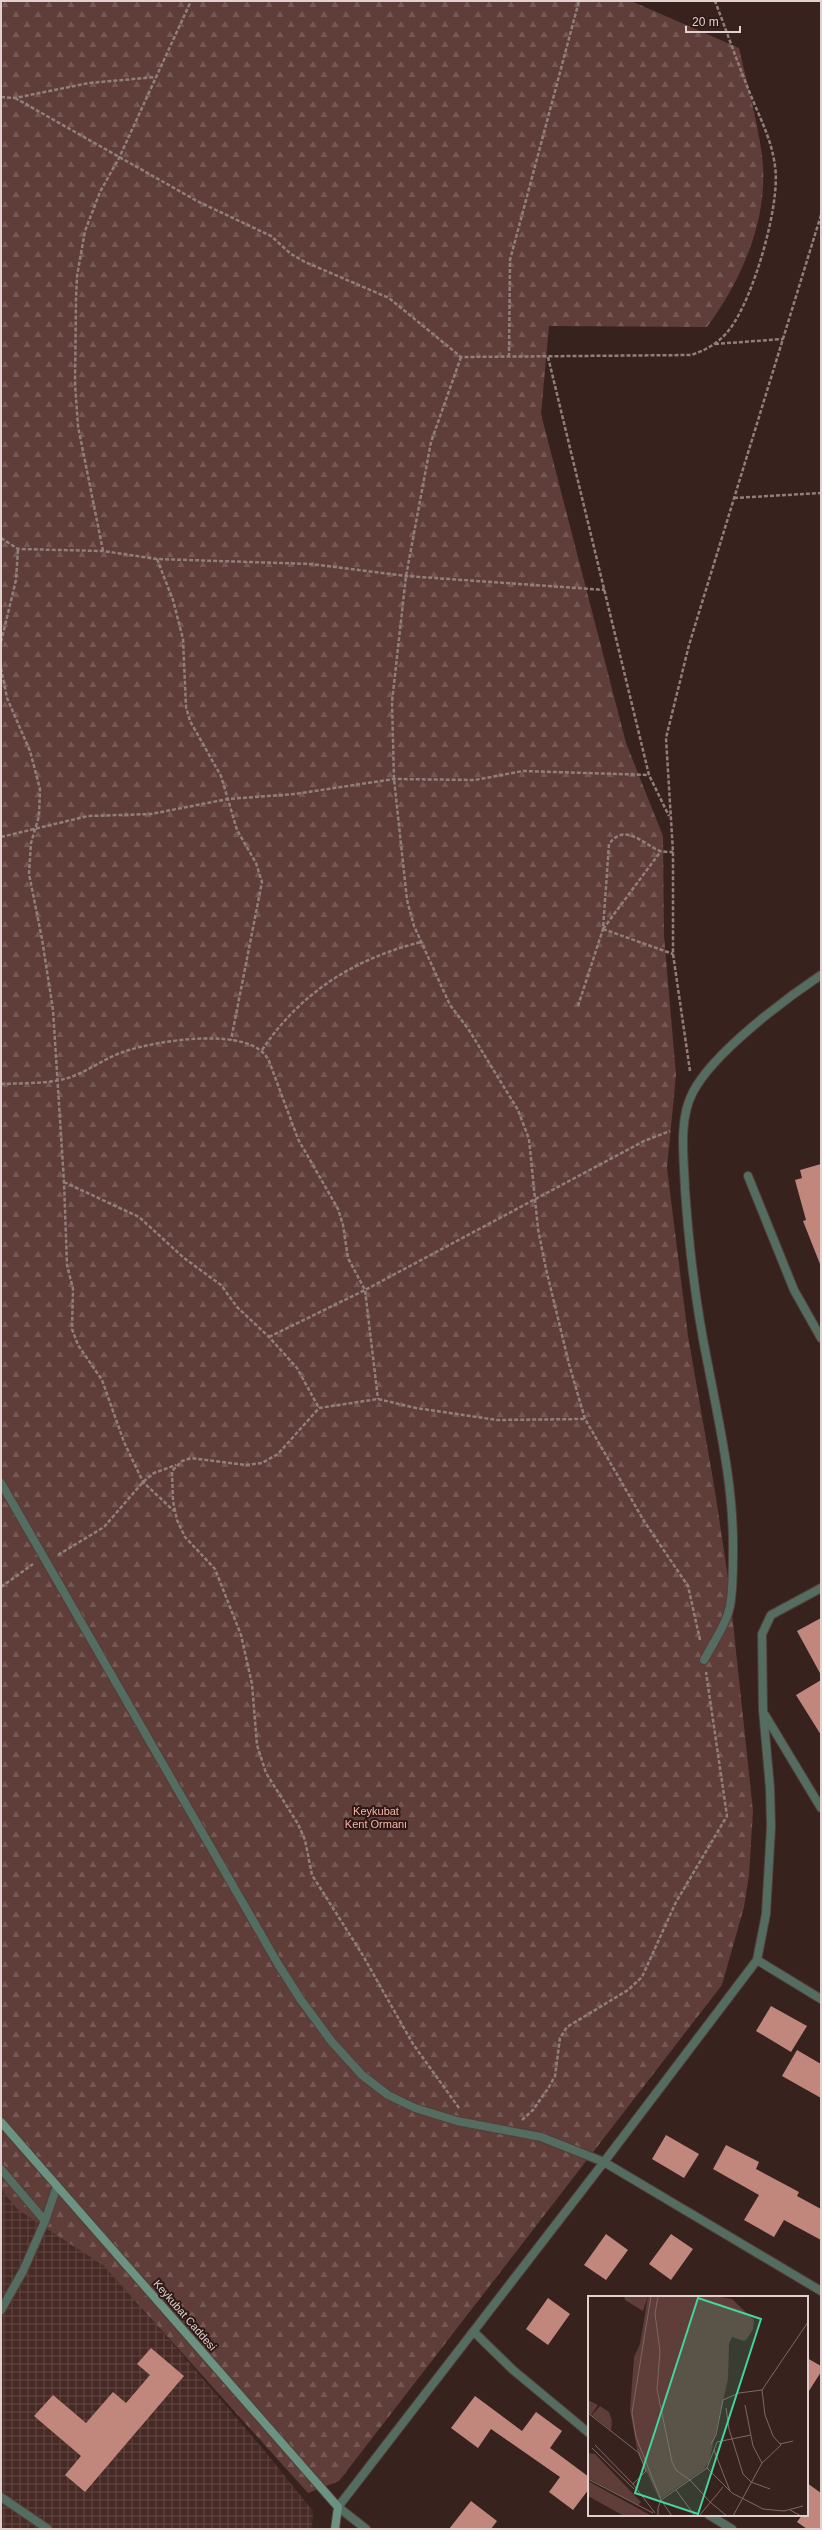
<svg xmlns="http://www.w3.org/2000/svg" width="822" height="2530" font-family="Helvetica,sans-serif">
	<style>
		.industrial { fill: url(#industrial-grid) }
		.forest { fill: url(#forest-firs) }
		.building { fill: #c1877d }
		.lines { fill: none; stroke-linecap: round; stroke-linejoin: round }
		.street-casing { stroke: #533e3a; stroke-width: 10 }
		.secondary-casing { stroke: #533e3a; stroke-width: 10 }
		.path { stroke: #917f7c; stroke-width: 2.5; stroke-dasharray: 4 2; stroke-linecap: butt }
		.street { stroke: #556c61; stroke-width: 8 }
		.secondary { stroke: #6c9281; stroke-width: 8 }
		.labels { text-anchor: middle; stroke-width: 4; stroke-linejoin: round; paint-order: stroke }
		.park-label { font-size: 11px; fill: #f9b4a8; stroke: #2d1815 }
		.street-label { font-size: 11px; fill: #e1d2cf; stroke: #2d1815 }
		.inset-road { fill: none; stroke: #7c6865; stroke-width: 1 }
		.view { fill: #44d49f; fill-opacity: 0.15; stroke: #44d49f; stroke-width: 2 }
		.inset-edge { fill: none; stroke: #e1d2cf; stroke-width: 2 }
	</style>
	<defs>
		<pattern id="industrial-grid" width="8" height="8" patternUnits="userSpaceOnUse"><rect width="8" height="8" fill="#472a25"/><path d="M0 4h8M4 0v8" fill="none" stroke="#614844"/></pattern>
		<pattern id="forest-firs" width="22" height="20" patternUnits="userSpaceOnUse"><rect width="22" height="20" fill="#5f3d38"/><path d="M5 1l3.5 6h-7zM16 11l3.5 6h-7z" fill="#765854"/></pattern>
	</defs>
	<rect width="100%" height="100%" fill="#38221e"/>
	<path class="industrial" d="M1,2143L263,2449L313,2511L312,2529H1Z"/>
	<path class="forest" d="M1,1H631L739,48C747,83 757,119 762,155C770,216 742,280 707,327L549,326L541,414L626,743L663,836L664,936L676,1075L667,1168L688,1336L715,1491L729,1585L753,1811L749,1875L744,1907L722,1985L339,2481L308,2493L104,2266L17,2209L1,2189Z"/>
	<path class="building" d="M821,1164V1264H820L803,1221L806,1220L795,1180L802,1178L800,1170Z
		M821,1618V1675L797,1631Z
		M821,1680V1735L796,1695Z
		M771,2006L807,2026L791,2052L756,2031Z
		M797,2050L821,2064V2098L782,2076Z
		M666,2135L699,2154L684,2178L652,2159Z
		M726,2145L759,2162L756,2169L799,2192L797,2196L821,2209V2240L784,2220L774,2237L744,2220L759,2195L713,2169Z
		M606,2234L628,2250L606,2280L584,2265Z
		M671,2234L693,2249L671,2280L649,2264Z
		M548,2298L570,2314L548,2345L526,2329Z
		M151,2348L184,2376L85,2492L65,2475L81,2456L34,2416L53,2395L86,2423L113,2392L126,2403L150,2375L137,2364Z
		M807,2358L821,2366V2372L807,2394Z
		M475,2396L522,2431L536,2412L562,2431L550,2448L589,2477V2489L573,2510L549,2492L560,2477L491,2429L478,2448L451,2428Z
		M807,2483L821,2493V2529H807L797,2522L802,2515H807Z
		M471,2501L497,2521L491,2529H449Z"/>
	<g class="lines">
		<defs>
			<path id="street" d="M748,1176L794,1290L821,1338
				M1,1483L278,1964L301,2000L332,2042L362,2075L388,2095L415,2108L457,2121L541,2137L604,2162L821,2291
				M704,1660C713,1643 726,1625 730,1606C733,1589 733,1570 733,1553C734,1488 720,1428 708,1365C696,1307 689,1248 685,1189C684,1158 678,1120 693,1092C713,1053 785,999 821,975
				M765,1715L821,1808
				M757,1960L821,1999
				M1,2169L45,2221L23,2271L1,2310
				M45,2221L57,2186
				M474,2332L513,2370L589,2433
				M1,2497L48,2529
				M709,2515L732,2529
				M366,2529L338,2507L604,2162L757,1960L766,1914L771,1827L770,1788L763,1710L762,1634L771,1615L821,1588"/>
			<path id="secondary" d="M1,2122L338,2507L335,2529"/>
		</defs>
		<use href="#street" class="street-casing"/>
		<use href="#secondary" class="secondary-casing"/>
		<path class="path" d="M1,97L15,98L89,83L156,77
			M15,98L197,201L271,236L291,254L305,262L389,298L461,357L691,355C706,350 719,343 729,330C753,300 781,204 775,166C772,143 763,124 754,103C740,70 728,35 715,1
			M715,344L783,339
			M461,357L431,442L406,576L392,702L394,779L407,900L414,926L450,1005L469,1030L518,1110L529,1139L538,1229L546,1269L569,1364L585,1419L644,1521L688,1586L700,1640
			M509,357L510,260L579,1
			M548,357L649,775L669,816
			M734,498L821,493
			M1,538L18,549L103,551L157,559L311,564L406,576L605,590
			M103,551L78,426L75,384L76,299L77,276L85,231L100,192L119,158L191,1
			M157,559L173,600L183,639L186,707L190,721L221,776L237,830L256,863L262,882L231,1040
			M1,642L16,580L18,549
			M1,668L7,698L30,751L40,789L39,816L31,843L29,874L42,939L53,1010L64,1182L67,1265L73,1289L72,1329L78,1345L102,1380L124,1442L143,1482L174,1511
			M1,837L88,816L151,814L228,799L295,794L394,779L475,780L523,771L649,775
			M603,929L661,851
			M603,929L673,954
			M578,1006L603,929L609,844C625,822 643,844 660,851C664,852 669,852 673,852
			M262,1050C301,992 354,959 421,942
			M690,1071L673,954V852L666,738L689,645L821,215
			M1,1084C23,1083 47,1084 68,1078C87,1072 103,1059 123,1052C154,1041 252,1024 269,1061L298,1139L338,1209L343,1225L348,1258L365,1290L378,1399
			M64,1182L139,1217L184,1258L221,1285L237,1307L269,1337L297,1368L319,1408
			M269,1337L365,1290L644,1141L670,1131
			M58,1555L104,1527L143,1482L154,1473L176,1465
			M1,1587L33,1564
			M459,2108L413,2044L362,1954L312,1875L305,1840L298,1824L266,1773L257,1745L252,1684L241,1635L215,1569L185,1537L177,1520L173,1501L172,1471L182,1461L191,1458L245,1465L262,1463L278,1454L319,1408L378,1399L416,1408L497,1420L585,1419
			M522,2120L533,2110L549,2087L555,2076L560,2038L567,2027L628,1990L642,1977L676,1902L727,1816L706,1672"/>
		<use href="#street" class="street"/>
		<use href="#secondary" class="secondary"/>
	</g>
	<g class="labels">
		<g class="park-label">
			<text x="376" y="1815">Keykubat<tspan x="376" dy="13">Kent Ormanı</tspan></text>
		</g>
		<g class="street-label">
			<text transform="translate(185 2315) rotate(49)" y="4">Keykubat Caddesi</text>
		</g>
	</g>
	<g transform="translate(588 2296)">
		<rect width="220" height="220" fill="#38221e"/>
		<path d="M36,0H60L55,15L37,4ZM0,104L10,109L3,119L0,115ZM12,110L21,116L24,125L23,134L4,119ZM0,157L7,158L53,206L50,209L0,182ZM0,185L64,220H36L0,200Z" fill="#5f3d38"/>
		<path d="M60,0H128L144,3L166,24L165,33L159,43L156,45L144,41L141,48L140,83L121,166L116,173L74,202H71L50,158L42,114L46,61L52,48Z" fill="#5f3d38"/>
		<path class="inset-road" d="M63,0L44,117L48,141L73,204L70,212V220M70,0L67,18L72,55L69,93L84,166L88,174L102,184L122,206L139,220M157,109L165,150L174,167M138,112L141,133L155,178L163,186L182,193M0,117L51,157L58,175L45,188M123,148L128,139L135,104L151,97L174,94L220,26M192,148L205,145M7,149L45,188L67,217M4,152L46,193M126,154L142,195M119,172L144,197L175,213L196,215L215,210M0,183L65,217M88,194L107,220M202,214L213,220M84,220L73,204L119,172L129,146L163,139M111,220L135,191M145,220L174,167L193,149L185,140L177,119L174,94"/>
		<path class="view" d="M110,2L173,23L110,218L47,197Z"/>
		<rect width="220" height="220" class="inset-edge"/>
	</g>
	<rect width="822" height="2530" fill="none" stroke="#e1d2cf" stroke-width="4"/>
	<path d="M686 26v6h54v-6" fill="none" stroke="#e1d2cf" stroke-width="2"/>
	<text x="692" y="26" font-size="12" fill="#e1d2cf" stroke="#2d1815" stroke-width="3" paint-order="stroke">20 m</text>
</svg>
